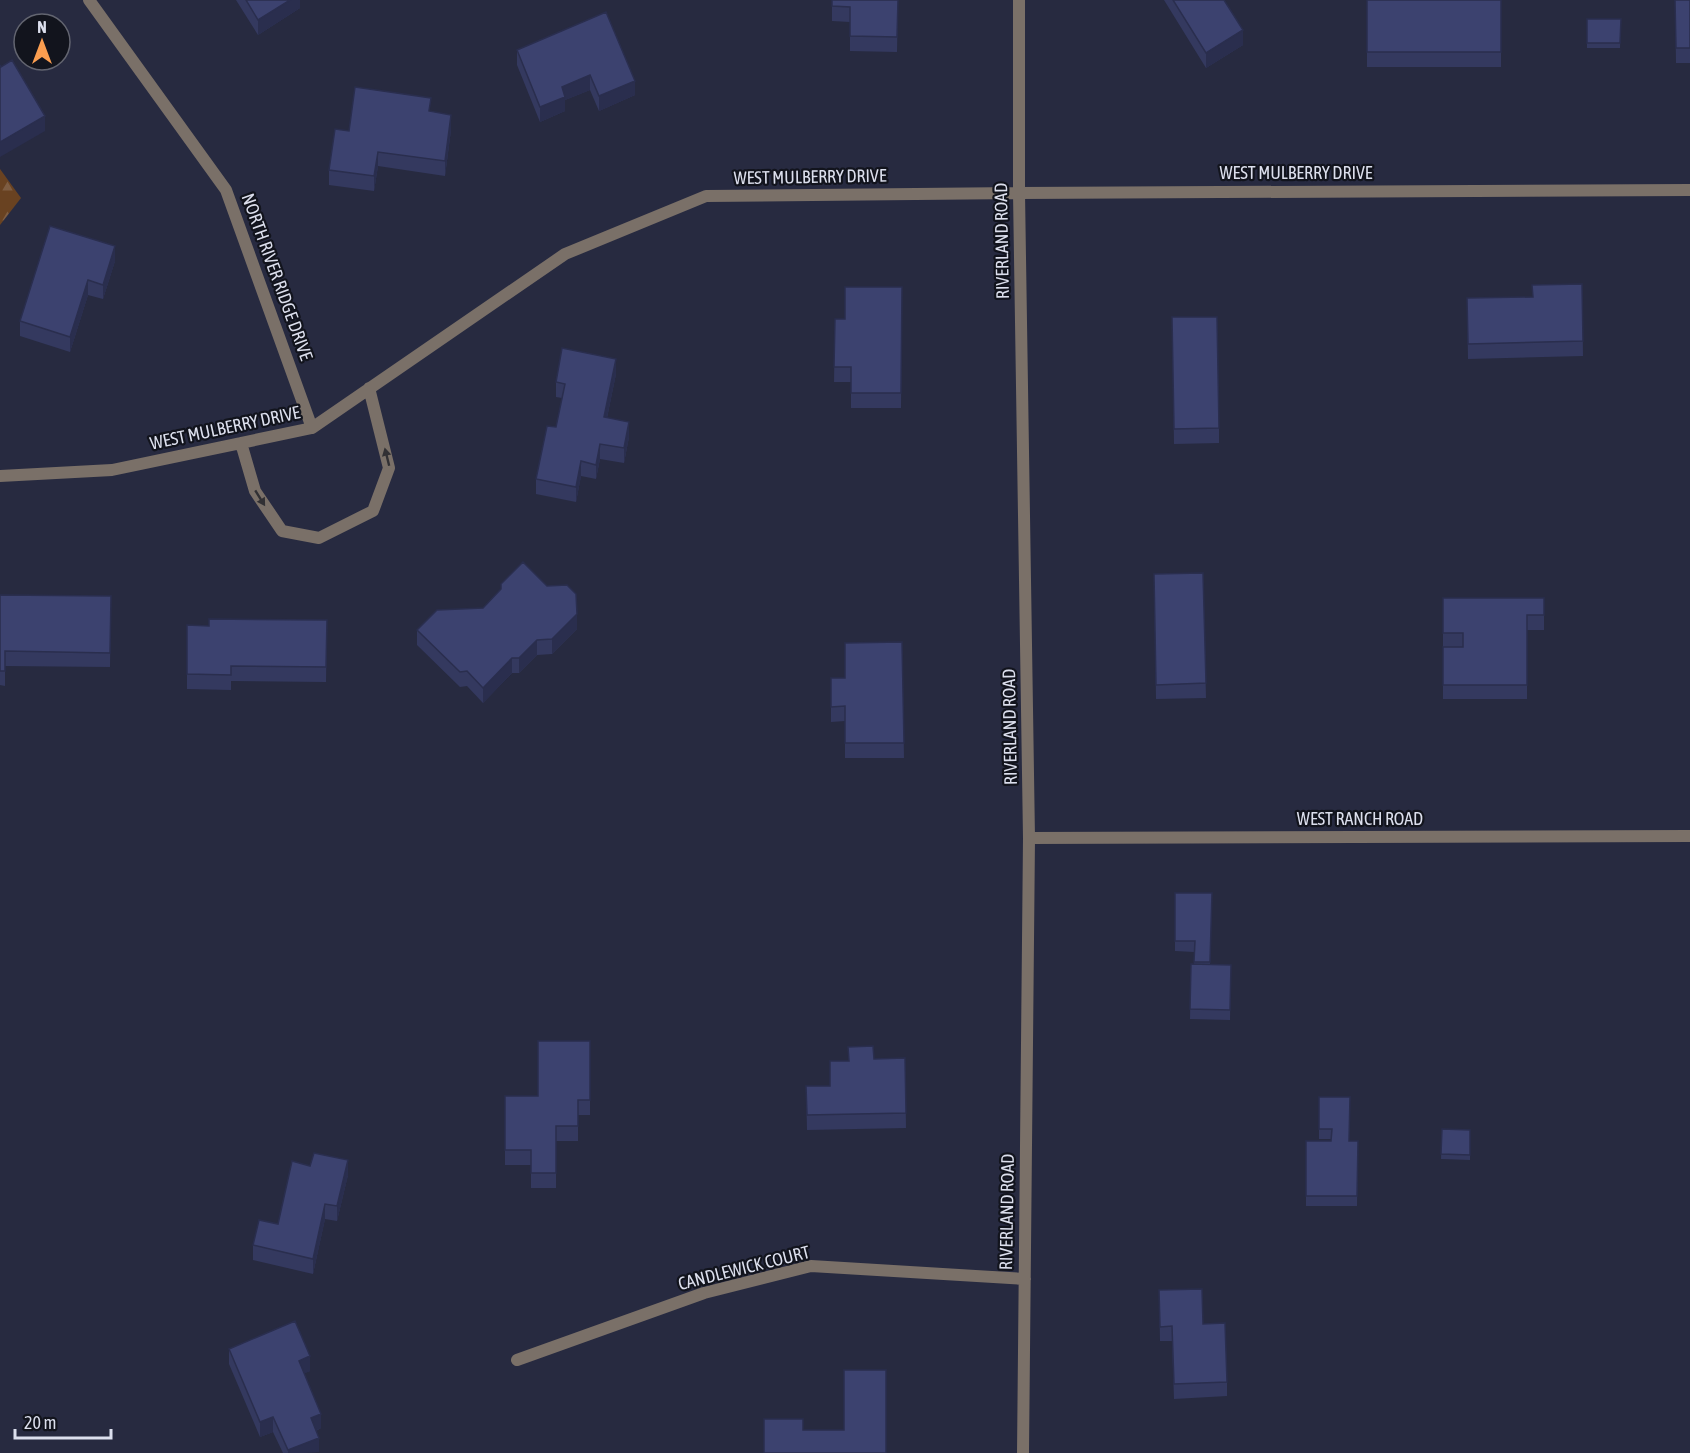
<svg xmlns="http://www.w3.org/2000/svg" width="1690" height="1453" font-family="'Asap Condensed',sans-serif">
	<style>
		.forest { fill: url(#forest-firs) }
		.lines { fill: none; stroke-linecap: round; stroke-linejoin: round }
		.minor { stroke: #7a7068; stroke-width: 12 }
		.wall { fill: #34395f }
		.shaded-wall { fill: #2a2e4e }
		.building { fill: #3c426f; stroke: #2a2e4e; stroke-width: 1.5 }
		.oneway { fill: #313034 }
		.labels { text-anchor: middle; stroke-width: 4.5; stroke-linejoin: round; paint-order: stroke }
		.street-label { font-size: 18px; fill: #dcdfed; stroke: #12141d }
	</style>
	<defs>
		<pattern id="forest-firs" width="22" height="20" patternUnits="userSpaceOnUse" patternTransform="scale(1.5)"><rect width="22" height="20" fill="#694221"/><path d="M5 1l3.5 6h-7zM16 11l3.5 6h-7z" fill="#7e5d42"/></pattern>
	</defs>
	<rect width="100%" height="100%" fill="#272a40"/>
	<path class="forest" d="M0,169L21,198L0,225Z"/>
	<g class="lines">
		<path class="minor" d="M89,0L226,190L312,428
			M1019,0V193L1029,838L1023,1453
			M241,443L255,491L282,531L319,538L373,511L389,468L369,388
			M0,476L112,470L312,428L565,254L706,196L1019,193L1690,190
			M1029,838L1690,836
			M517,1360L704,1293L811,1266L1025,1279"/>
	</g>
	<path class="wall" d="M236,0H300V8L258,35Z
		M832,0H898L897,52L850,51V22L832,21Z
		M1164,0H1224L1243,45L1206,68Z
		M1367,0H1501V67H1367Z
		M1675,0H1690V63H1676Z
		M606,12L635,95L599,111L590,90L565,100V111L540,122L517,65V50Z
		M1587,19H1621L1620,48H1587Z
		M431,112L451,130L445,176L378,166L374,191L329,185V170L349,131Z
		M115,261L103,299L88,295L70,352L20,336V321Z
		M1582,284L1583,356L1468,359L1467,298L1532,297Z
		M902,287L901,408H851V382H834L835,319H845Z
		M1172,317L1219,428V443L1174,444Z
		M616,374L607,418L629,437L624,463L600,459L596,479L581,476L576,502L536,494V479L556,427L562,398L556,397V382Z
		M1203,573L1206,698L1156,699L1154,574Z
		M0,595L111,596L110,667L5,666V686L0,685Z
		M1443,598H1544V630H1527V699H1443Z
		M327,620L326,682L231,681V690L187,689V625L209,626Z
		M577,629L552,654L537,655L519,673H512L483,703L467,686L460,687L417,645V630Z
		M902,642L904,758H845V721L831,722V693L845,678Z
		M1212,893L1210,964L1231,965L1230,1020L1190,1019L1191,964H1194V952L1175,951V941Z
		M590,1041V1115H578V1141H556V1188H531V1165H505V1096H538Z
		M905,1058L906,1128L807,1130L806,1086H830L848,1061Z
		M1319,1097L1349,1141H1358L1357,1206H1306V1141H1331V1139H1319Z
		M1442,1129L1470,1130V1160L1441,1159Z
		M348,1175L337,1221L325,1219L313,1274L253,1260V1245L278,1224Z
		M1159,1290L1227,1382V1396L1174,1399L1172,1341H1160Z
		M229,1349L310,1371L304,1373L321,1428L316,1431L319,1452L283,1453L273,1432L260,1437L229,1364Z"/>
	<path class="shaded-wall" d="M290,0H300V8L258,35V20Z
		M1243,30V45L1206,68V53Z
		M590,75V90L565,100V111L540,122V107L562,87Z
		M635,81V95L599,111V96Z
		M451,115V130L445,176V161Z
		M45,116V131L0,157V142Z
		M378,152V166L374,191V176Z
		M115,246V261L103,299V285Z
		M88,280V295L70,352V337Z
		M616,359V374L604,432V417Z
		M629,422V437L624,463V448Z
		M600,444V459L596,479V465Z
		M581,461V476L576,502V487Z
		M577,614V629L552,654V639Z
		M537,640V655L519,673V658Z
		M512,658V673L483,703V688Z
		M348,1160V1175L337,1221V1206Z
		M325,1204V1219L313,1274V1259Z
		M310,1356V1371L299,1376V1361Z
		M321,1414V1428L311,1433V1418Z
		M273,1417V1432L260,1437V1422Z
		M319,1438V1452L288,1453V1450Z"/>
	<path class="building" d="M246,0H290L258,20Z
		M832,0H898L897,37L850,36V7L832,6Z
		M1173,0H1224L1243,30L1206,53Z
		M1367,0H1501V52H1367Z
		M1675,0H1690V48H1676Z
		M606,12L635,81L599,96L590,75L562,87L565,97L540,107L517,50Z
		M1587,19H1621L1620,43H1587Z
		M12,60L45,116L0,142V65L1,67Z
		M355,87L431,98L429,111L451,115L445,161L378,152L374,176L329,170L335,129L349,131Z
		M50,226L115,246L103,285L88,280L70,337L20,321Z
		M1582,284L1583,341L1468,344L1467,298L1533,297L1532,285Z
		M845,287H902L901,393H851V367H834L835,319H845Z
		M1172,317H1217L1219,428L1174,429Z
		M562,348L616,359L604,417L629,422L624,448L600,444L596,465L581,461L576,487L536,479L547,426L556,427L565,384L556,382Z
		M523,562L547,586L567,585L576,594L577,614L552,639L537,640L519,658H512L483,688L467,671L460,672L417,630L437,610L483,608L501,589V584Z
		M1203,573L1206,683L1156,685L1154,574Z
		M0,595L111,596L110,653L5,651V671H0Z
		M1443,598H1544V615H1527V685H1443V647H1463V633H1443Z
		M209,619L327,620L326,667L231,666V675L187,674V625L209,626Z
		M902,642L904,743H845V706L831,707V678H845V643Z
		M1175,893H1212L1210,962H1194L1195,941H1175Z
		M1191,964L1231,965L1230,1010L1190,1009Z
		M538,1041H590V1100H578V1126H556V1173H531V1150H505V1096H538Z
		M873,1046L874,1059L905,1058L906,1113L807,1115L806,1086H830V1061H849L848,1047Z
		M1319,1097H1350L1349,1141H1358L1357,1196H1306V1141H1331L1332,1129H1319Z
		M1442,1129L1470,1130V1155L1441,1154Z
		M314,1153L348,1160L337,1206L325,1204L313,1259L253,1245L259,1220L278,1224L292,1161L310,1166Z
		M1202,1289L1203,1324L1225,1323L1227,1382L1174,1384L1172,1326L1160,1327L1159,1290Z
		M295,1321L310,1356L299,1361L321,1414L311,1418L319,1438L288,1450L273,1417L260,1422L229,1349Z
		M844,1370H886V1453H764V1419H803V1430H844Z"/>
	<defs><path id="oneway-solid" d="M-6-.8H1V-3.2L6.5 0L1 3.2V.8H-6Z" transform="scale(1.5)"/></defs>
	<g class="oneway">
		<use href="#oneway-solid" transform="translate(387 457) rotate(-104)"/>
		<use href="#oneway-solid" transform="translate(260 498) rotate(58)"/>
	</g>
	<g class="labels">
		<g class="street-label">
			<text x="1296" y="179">WEST MULBERRY DRIVE</text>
			<text transform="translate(810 177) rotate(-1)" y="6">WEST MULBERRY DRIVE</text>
			<text transform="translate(1002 241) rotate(-91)" y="6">RIVERLAND ROAD</text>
			<text transform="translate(277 277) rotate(70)" y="6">NORTH RIVER RIDGE DRIVE</text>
			<text transform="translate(225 428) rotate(-12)" y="6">WEST MULBERRY DRIVE</text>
			<text transform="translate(1010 727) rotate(-91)" y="6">RIVERLAND ROAD</text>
			<text x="1360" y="825">WEST RANCH ROAD</text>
			<text transform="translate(1007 1212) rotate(-89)" y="6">RIVERLAND ROAD</text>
			<text transform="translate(744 1268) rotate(-14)" y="6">CANDLEWICK COURT</text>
		</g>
	</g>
	<g transform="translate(42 42)"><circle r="28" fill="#12141d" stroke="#636570" stroke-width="1.5"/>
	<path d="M0-4.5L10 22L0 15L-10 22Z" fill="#fb9e50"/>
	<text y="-9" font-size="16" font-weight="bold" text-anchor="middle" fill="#dcdfed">N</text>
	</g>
	<path d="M15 1429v9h96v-9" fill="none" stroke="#dcdfed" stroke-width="3"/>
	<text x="24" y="1429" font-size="18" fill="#dcdfed" stroke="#12141d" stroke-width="4.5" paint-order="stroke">20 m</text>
</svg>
